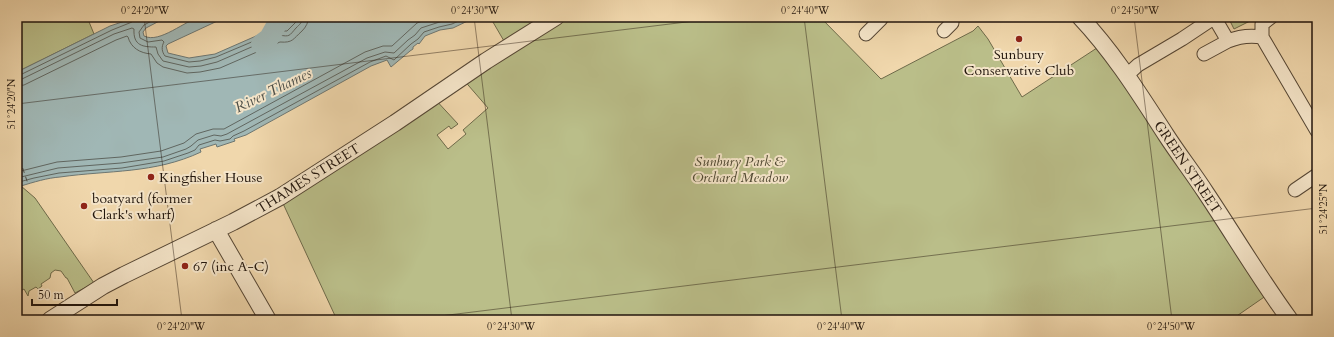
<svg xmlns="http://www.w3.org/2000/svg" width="1334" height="337" font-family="Cardo,serif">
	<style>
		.green { fill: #babe89; stroke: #6e6a4a }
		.water { fill: #a0b7b5; stroke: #6d7671 }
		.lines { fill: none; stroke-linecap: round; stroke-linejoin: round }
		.shore { stroke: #606660; stroke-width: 1 }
		.river { stroke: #a0b7b5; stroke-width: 20 }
		.ferry { stroke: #4d4e47; stroke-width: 1; stroke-dasharray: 5 4; stroke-linecap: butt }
		.minor-casing { stroke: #554634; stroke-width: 15 }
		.tertiary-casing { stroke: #554634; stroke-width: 18 }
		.minor { stroke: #f5e5c9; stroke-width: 13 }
		.tertiary { stroke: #f5e5c9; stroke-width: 16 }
		.ticks { fill: none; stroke: #21150c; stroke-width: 1; stroke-opacity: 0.45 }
		.poi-dot { fill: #8f2418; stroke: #f5e5c9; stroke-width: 1.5 }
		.labels { text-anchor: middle; stroke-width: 4; stroke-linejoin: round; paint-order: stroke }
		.poi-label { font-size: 14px; fill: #21150c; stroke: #f5e5c9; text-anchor: start }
		.park-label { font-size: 14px; font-style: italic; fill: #4f4832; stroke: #f5e5c9 }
		.street-label { font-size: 14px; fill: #21150c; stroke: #f5e5c9 }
		.water-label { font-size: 15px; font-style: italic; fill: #4d4e47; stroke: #f5e5c9 }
		.neatline { fill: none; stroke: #21150c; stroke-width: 1.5 }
		.ticks-label { font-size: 10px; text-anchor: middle; fill: #21150c }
	</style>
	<rect width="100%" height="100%" fill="#f0d7ac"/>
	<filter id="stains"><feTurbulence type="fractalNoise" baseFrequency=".005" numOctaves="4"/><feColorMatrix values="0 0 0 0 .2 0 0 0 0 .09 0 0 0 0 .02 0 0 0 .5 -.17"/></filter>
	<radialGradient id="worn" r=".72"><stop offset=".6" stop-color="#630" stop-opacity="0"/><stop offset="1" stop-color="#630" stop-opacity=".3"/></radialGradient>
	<path class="green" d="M17,17H87L94,34L17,72Z
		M490,17H544L504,41Z
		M556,17H820L881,79L973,31L978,26L988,39L1022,97L1103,44L1270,293L1231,320H337L280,197L433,97L458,124L451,129L449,126L437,135L448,149L466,134L463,130L488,108L462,78Z
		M1234,17H1258L1234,29L1229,19Z
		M21,186L35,198L94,283L75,293L67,278H66L61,271L55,270L51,273L50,278L41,284L42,286L38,289L36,287L29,291L28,296L24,289L17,293V192Z"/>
	<path class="water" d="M140,17H167L146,28L143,32L144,36C160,44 185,20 201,17C209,16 218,17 226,17L168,44L166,46L168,53L189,58L215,54L272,29L277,22L286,27L289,21L296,17H476L453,28L440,30L425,36L419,44L418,43L413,47V49L410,51L391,67L387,60L371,66L246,135L234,139L235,141L217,147L216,144L200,149L201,152C154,174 109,170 60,177C47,178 34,182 21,186L17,192V72L110,26L134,18H137Z"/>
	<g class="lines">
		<path class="shore" d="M159,17L144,25L139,32L140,38L148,42L162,40L164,42C161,47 162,52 165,56L189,62L200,61L216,57L273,33L278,28L284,31H287L297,21L298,17
			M17,75H20L112,30L132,22L134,20L135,17
			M17,80L22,79L114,34L132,28L134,29C133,46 143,47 156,47L158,54L163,61L189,67L201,66L217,62L279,35C290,37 289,36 296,28C300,24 302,23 303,17
			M17,86L24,85L116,40L127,36L128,37C131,48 140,53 151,54L157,63L163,67L187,73L200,72L220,68L280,42C293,43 293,39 302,31C306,27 308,23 309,17
			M17,172L57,162L121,157L161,151L184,143L196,134L213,129H224L365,52L383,46H392L417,23L433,17
			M17,178L58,168L121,163L163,157L186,149L191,146L198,140L214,135L221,136L227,134L367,58L385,52L394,53L408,40L415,35L421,28L455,17
			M17,185L19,182L34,178L59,173L122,168L164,161L188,153L195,150L199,145L215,140L220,141L230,139L233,136L244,131L370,62L386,56L394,60L411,44L418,39L424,32L439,27L452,24L467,17"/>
		<path class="river" d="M261,44L269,38L281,17"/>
		<path class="ferry" d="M17,151L28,184"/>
		<defs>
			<path id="minor" d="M944,31L952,23V17
				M866,34L881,19
				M1262,37V24L1271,17
				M1228,41C1240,36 1250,35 1262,37L1317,131
				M1204,54L1228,41L1214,17
				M1126,76L1138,65L1182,39L1215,17
				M1295,190L1317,175"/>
			<path id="tertiary" d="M1080,17C1114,53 1140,95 1166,135C1179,155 1193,173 1206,193C1234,235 1260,279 1290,320
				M216,230L268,320
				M50,320L103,286L124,275L233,222L280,197L395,123L486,61L556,17"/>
		</defs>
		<use href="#minor" class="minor-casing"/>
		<use href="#tertiary" class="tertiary-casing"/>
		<use href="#minor" class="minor"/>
		<use href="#tertiary" class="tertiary"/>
	</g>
	<path class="ticks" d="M144,17L182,320M474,17L512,320M804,17L842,320M1134,17L1172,320M17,104L727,17M408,320L1317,208"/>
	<g class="poi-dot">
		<circle cx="1019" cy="39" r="4"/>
		<circle cx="151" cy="177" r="4"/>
		<circle cx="84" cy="206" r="4"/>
		<circle cx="185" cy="266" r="4"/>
	</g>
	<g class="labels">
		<g class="poi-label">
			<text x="1019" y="59" text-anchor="middle">Sunbury<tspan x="1019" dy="16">Conservative Club</tspan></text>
			<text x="159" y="182">Kingfisher House</text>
			<text x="92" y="203">boatyard (former<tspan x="92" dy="16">Clark's wharf)</tspan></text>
			<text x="193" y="271">67 (inc A-C)</text>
		</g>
		<g class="park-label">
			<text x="740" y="166">Sunbury Park &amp;<tspan x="740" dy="16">Orchard Meadow</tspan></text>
		</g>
		<g class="street-label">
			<text transform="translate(1188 167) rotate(56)" y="5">GREEN STREET</text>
			<text transform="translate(308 178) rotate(-32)" y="5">THAMES STREET</text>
		</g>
		<g class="water-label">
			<text transform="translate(273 90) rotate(-26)" y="5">River Thames</text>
		</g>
	</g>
	<rect width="1334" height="337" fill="none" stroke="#f0d7ac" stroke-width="44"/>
	<path d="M32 299v6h85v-6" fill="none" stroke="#21150c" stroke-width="2"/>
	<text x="38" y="299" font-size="12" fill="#21150c" stroke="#f5e5c9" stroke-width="3" paint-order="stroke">50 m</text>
	<rect x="22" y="22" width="1290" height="293" class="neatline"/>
	<g class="ticks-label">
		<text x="145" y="14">0°24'20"W</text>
		<text x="475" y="14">0°24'30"W</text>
		<text x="805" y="14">0°24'40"W</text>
		<text x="1135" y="14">0°24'50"W</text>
		<text transform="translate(11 104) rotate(-90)" y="4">51°24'20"N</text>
		<text transform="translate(1323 209) rotate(-90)" y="4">51°24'25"N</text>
		<text x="181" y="330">0°24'20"W</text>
		<text x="511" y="330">0°24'30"W</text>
		<text x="841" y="330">0°24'40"W</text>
		<text x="1171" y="330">0°24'50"W</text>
	</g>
	<rect width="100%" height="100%" filter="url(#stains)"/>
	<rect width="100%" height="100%" fill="url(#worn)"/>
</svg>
